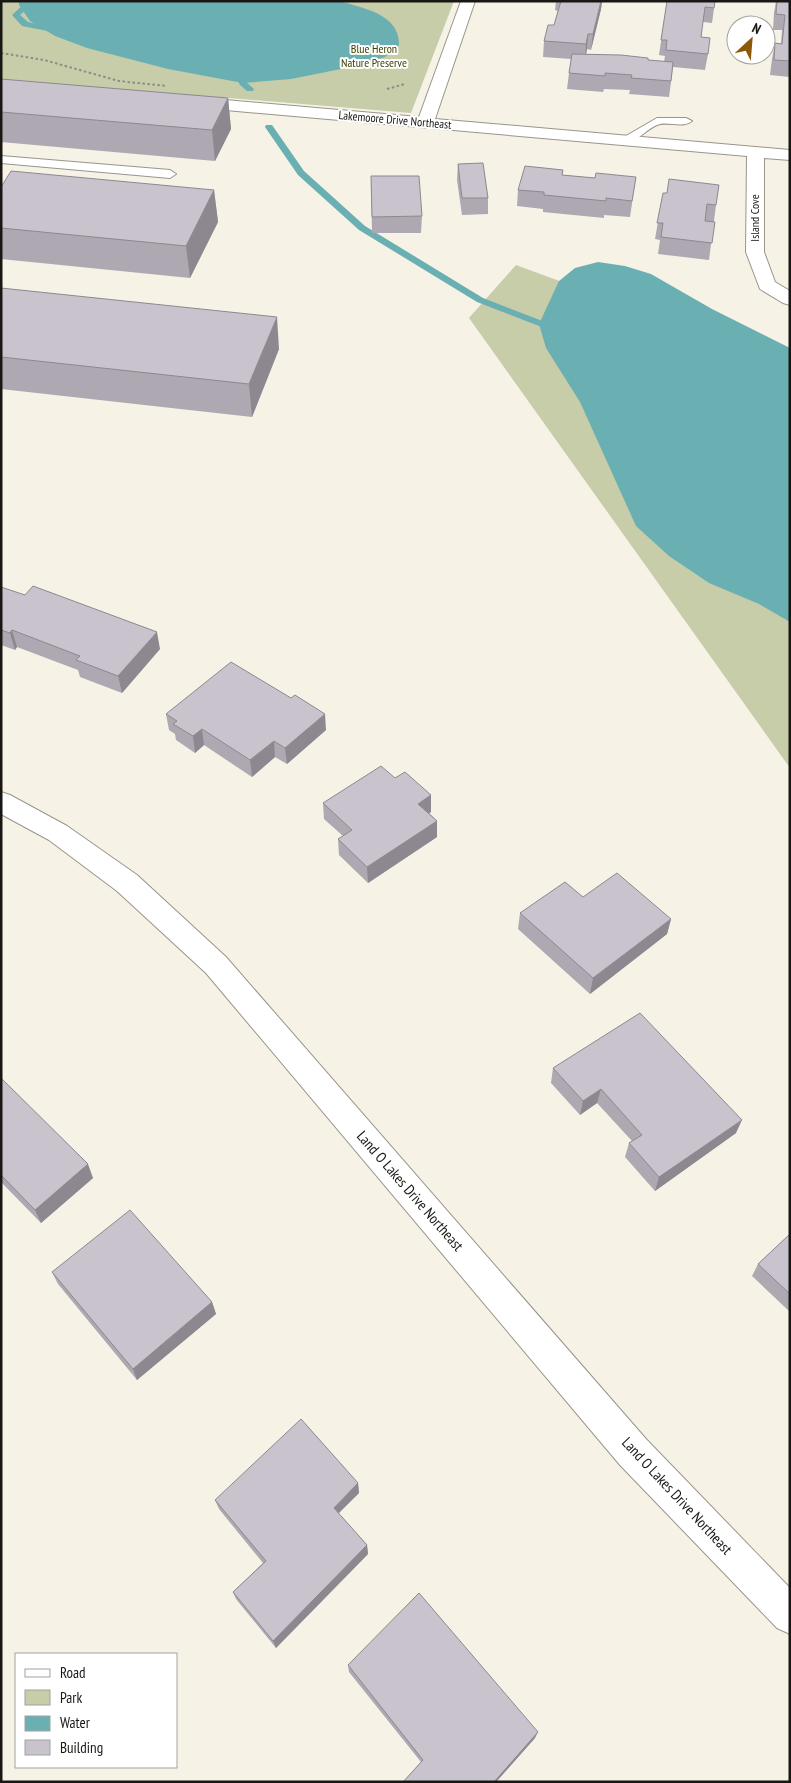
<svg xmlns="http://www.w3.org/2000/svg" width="791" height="1783" font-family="'PT Sans Narrow',sans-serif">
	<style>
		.green { fill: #c7cca9 }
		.water { fill: #6ab0b2 }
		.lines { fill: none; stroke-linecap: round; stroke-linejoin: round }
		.stream { fill: #6ab0b2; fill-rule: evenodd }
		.service-casing { stroke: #99958b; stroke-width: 2 }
		.minor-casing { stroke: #99958b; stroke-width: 2 }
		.path { stroke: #8e8c83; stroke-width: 2; stroke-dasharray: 2.5 2.5; stroke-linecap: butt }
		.service { fill: #fff; fill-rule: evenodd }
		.minor { fill: #fff; fill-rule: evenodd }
		.wall { fill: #ada8b1 }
		.shaded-wall { fill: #8d8890 }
		.building { fill: #c9c3ce; stroke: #8d8890 }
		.labels { text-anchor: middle; stroke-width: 4; stroke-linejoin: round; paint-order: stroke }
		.far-park-label { font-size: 12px; fill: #3c4100; stroke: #fff }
		.far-street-label { font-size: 12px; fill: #181713; stroke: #fff }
		.street-label { font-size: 15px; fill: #181713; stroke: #fff }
	</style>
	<rect width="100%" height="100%" fill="#f6f2e6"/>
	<path class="green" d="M1,1H454L411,113L1,79Z
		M516,265L790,366V768L469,318Z"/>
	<path class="water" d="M19,1H339C363,8 400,14 399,45L385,57L341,69L291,79L243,83L168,69L87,48L55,36L30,21L19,5Z
		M598,262L625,266L651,274L712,309L790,348V622L759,604L709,583L669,556L636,526L580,402L546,348L539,324L559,281L575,268Z"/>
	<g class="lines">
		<path class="stream" d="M27,1H36L20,15L28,22L63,30V34L22,26L12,15Z
			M232,66H238L246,82L254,89L253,91H247L240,85L231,68Z
			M266,125H272L304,171L365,226L483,298L558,327V331H552L477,302L359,230L298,175L265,127Z"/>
		<defs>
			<path id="service" d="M657,118H686L692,121C684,128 670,122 660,124C647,127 635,146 621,142L619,140Z
				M1,156L170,170L176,174L170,178L1,163Z"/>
			<path id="minor" d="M461,1H475L435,119L790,150V160L764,158V252L775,282L790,291V305L783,303L760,289L746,252L747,156L192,107L186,105L184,102L186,99L192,97L419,117Z
				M1,792L10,795L67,826L137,875L226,957L646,1439L790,1588V1634L777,1628L620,1465L206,973L117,891L49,840L1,814Z"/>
		</defs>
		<use href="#service" class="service-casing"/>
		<use href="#minor" class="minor-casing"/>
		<path class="path" d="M1,53L44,60L119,81L167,86
			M387,89L405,84"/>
		<use href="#service" class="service"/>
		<use href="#minor" class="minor"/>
	</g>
	<path class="wall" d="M556,1H602L601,9L591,50L587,49L586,54L664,62L665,56L659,55L667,1H715L712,23L703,22L701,37L708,54L705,70L673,67L669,97L629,94L630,90L604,89L603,92L567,89L569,73L571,59L543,57L544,41L554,25L558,11L555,10Z
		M776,1H790V77L770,75L772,59L775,43L781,44L782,30H773L774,13Z
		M1,79L228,98L231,129L215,161L1,142Z
		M458,164L488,198V214L462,215L457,180Z
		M563,175L595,178L636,177L630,217L604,215V218L543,212V209L517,206L518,190Z
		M371,176L422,216L421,233H372Z
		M1,187L214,190L218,222L190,278L1,259Z
		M663,193L716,205L709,260L658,254L660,240L655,239Z
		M1,288L279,349L252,417L1,389Z
		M1,587L160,649L122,693L80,677L78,670L17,647L15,650L1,645Z
		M166,714L326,730L287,764L275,757L252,777L204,745L195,753L176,740L175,734L169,730Z
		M395,778L431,795V812L429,813L437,821V837L368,883L339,855L338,839L343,836L324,819L323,803Z
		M520,913L671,919L667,934L590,994L518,929Z
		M553,1068L736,1133L655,1191L625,1157L629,1143L632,1141L597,1103L580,1115L551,1083Z
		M1,1078L93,1178L41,1223L1,1182Z
		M790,1234V1312L752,1276L758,1264Z
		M52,1272L212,1302L216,1314L137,1380L58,1284Z
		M358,1483L359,1493L338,1513L367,1545L368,1554L276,1648L236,1599L233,1592L263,1563L219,1509L215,1500Z
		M348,1665L535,1738L496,1782H403L421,1762L349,1672Z"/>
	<path class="shaded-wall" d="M601,1H602L601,9L591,50L593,34Z
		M588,34L587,49L585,60L586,44Z
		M228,98L231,129L215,161L212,130Z
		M214,190L218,222L190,278L186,246Z
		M277,317L279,349L252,417L249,384Z
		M12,630L17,647L15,650L10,633Z
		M157,632L160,649L122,693L118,676Z
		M325,714L326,730L287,764L285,748Z
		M202,729L204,745L195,753L193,736Z
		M274,741L275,757L252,777L250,760Z
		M431,795V812L418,820V804Z
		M437,821V837L368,883L367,867Z
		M671,919L667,934L590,994L593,978Z
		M601,1089L597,1103L580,1115L583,1101Z
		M742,1120L736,1133L655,1191L659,1177Z
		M88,1164L93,1178L41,1223L35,1210Z
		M212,1302L216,1314L137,1380L133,1369Z
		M358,1483L359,1493L335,1517L334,1508Z
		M367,1545L368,1554L276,1648L273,1641Z
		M538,1732L535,1738L496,1782H494Z"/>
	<path class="building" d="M561,1H601L593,34H588L586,44L544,41L548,25H554Z
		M667,1H715L714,8L705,7L701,37L710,38L708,54L666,50L667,40H661Z
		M777,1H790V61L774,60L775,43L782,44L785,15L776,14Z
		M572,54L621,55L648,58V60L673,62L671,81L631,78L632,75L605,73V76L569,73Z
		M1,79L228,98L212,130L1,112Z
		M483,163L488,198H462L458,164Z
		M525,166L563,170L562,175L595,178L596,173L636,177L632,201L606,198V201L544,195V192L518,190Z
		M11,171L214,190L186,246L1,228V187Z
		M371,176H419L422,216L372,217Z
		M669,179L719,185L716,205L707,204L705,221L715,222L712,243L661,237L663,223H657L663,193H667Z
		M1,288L277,317L249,384L1,357Z
		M33,586L157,632L118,676L76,660L80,656L12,630L10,633L1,630V587L25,595Z
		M231,662L291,698L295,695L325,714L285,748L274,741L250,760L202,729L193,736L173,724L177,721L166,714Z
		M381,766L395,778L405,772L431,795L418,804L437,821L367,867L338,839L352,830L323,803Z
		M617,873L671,919L593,978L520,913L565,882L583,897Z
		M640,1013L742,1120L659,1177L629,1143L642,1135L601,1089L583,1101L553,1068Z
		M1,1078L88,1164L35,1210L1,1175Z
		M130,1210L212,1302L133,1369L52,1272Z
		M790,1234V1294L758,1264Z
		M301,1419L358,1483L334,1508L367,1545L273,1641L233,1592L266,1561L215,1500Z
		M419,1593L538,1732L494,1782H403L423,1760L348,1665Z"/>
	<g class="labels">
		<g class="far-park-label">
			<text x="374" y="53">Blue Heron<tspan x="374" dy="14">Nature Preserve</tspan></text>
		</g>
		<g class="far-street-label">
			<text transform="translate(395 120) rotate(5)" y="4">Lakemoore Drive Northeast</text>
			<text transform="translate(755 218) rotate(-90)" y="4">Island Cove</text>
		</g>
		<g class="street-label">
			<text transform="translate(410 1191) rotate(49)" y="5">Land O Lakes Drive Northeast</text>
			<text transform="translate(677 1496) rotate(47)" y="5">Land O Lakes Drive Northeast</text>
		</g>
	</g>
	<rect width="791" height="1783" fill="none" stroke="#181713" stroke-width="5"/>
	<rect x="15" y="1653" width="162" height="115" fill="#ffffff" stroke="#a3a2a1"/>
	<rect x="25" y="1669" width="25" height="8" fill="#ffffff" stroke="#a3a2a1"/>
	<text x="60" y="1678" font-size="15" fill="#181713">Road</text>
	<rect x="25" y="1690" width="25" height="15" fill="#c7cca9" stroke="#a3a2a1"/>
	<text x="60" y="1703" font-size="15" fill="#181713">Park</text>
	<rect x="25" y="1716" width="25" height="15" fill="#6ab0b2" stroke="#a3a2a1"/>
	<text x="60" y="1728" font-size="15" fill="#181713">Water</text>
	<rect x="25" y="1740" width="25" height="15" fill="#c9c3ce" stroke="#a3a2a1"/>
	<text x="60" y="1753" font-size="15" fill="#181713">Building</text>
	<g transform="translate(751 40) rotate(26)"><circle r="24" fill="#ffffff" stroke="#a3a2a1"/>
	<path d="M0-4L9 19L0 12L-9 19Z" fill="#8d5807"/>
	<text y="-8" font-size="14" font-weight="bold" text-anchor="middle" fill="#181713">N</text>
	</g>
</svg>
